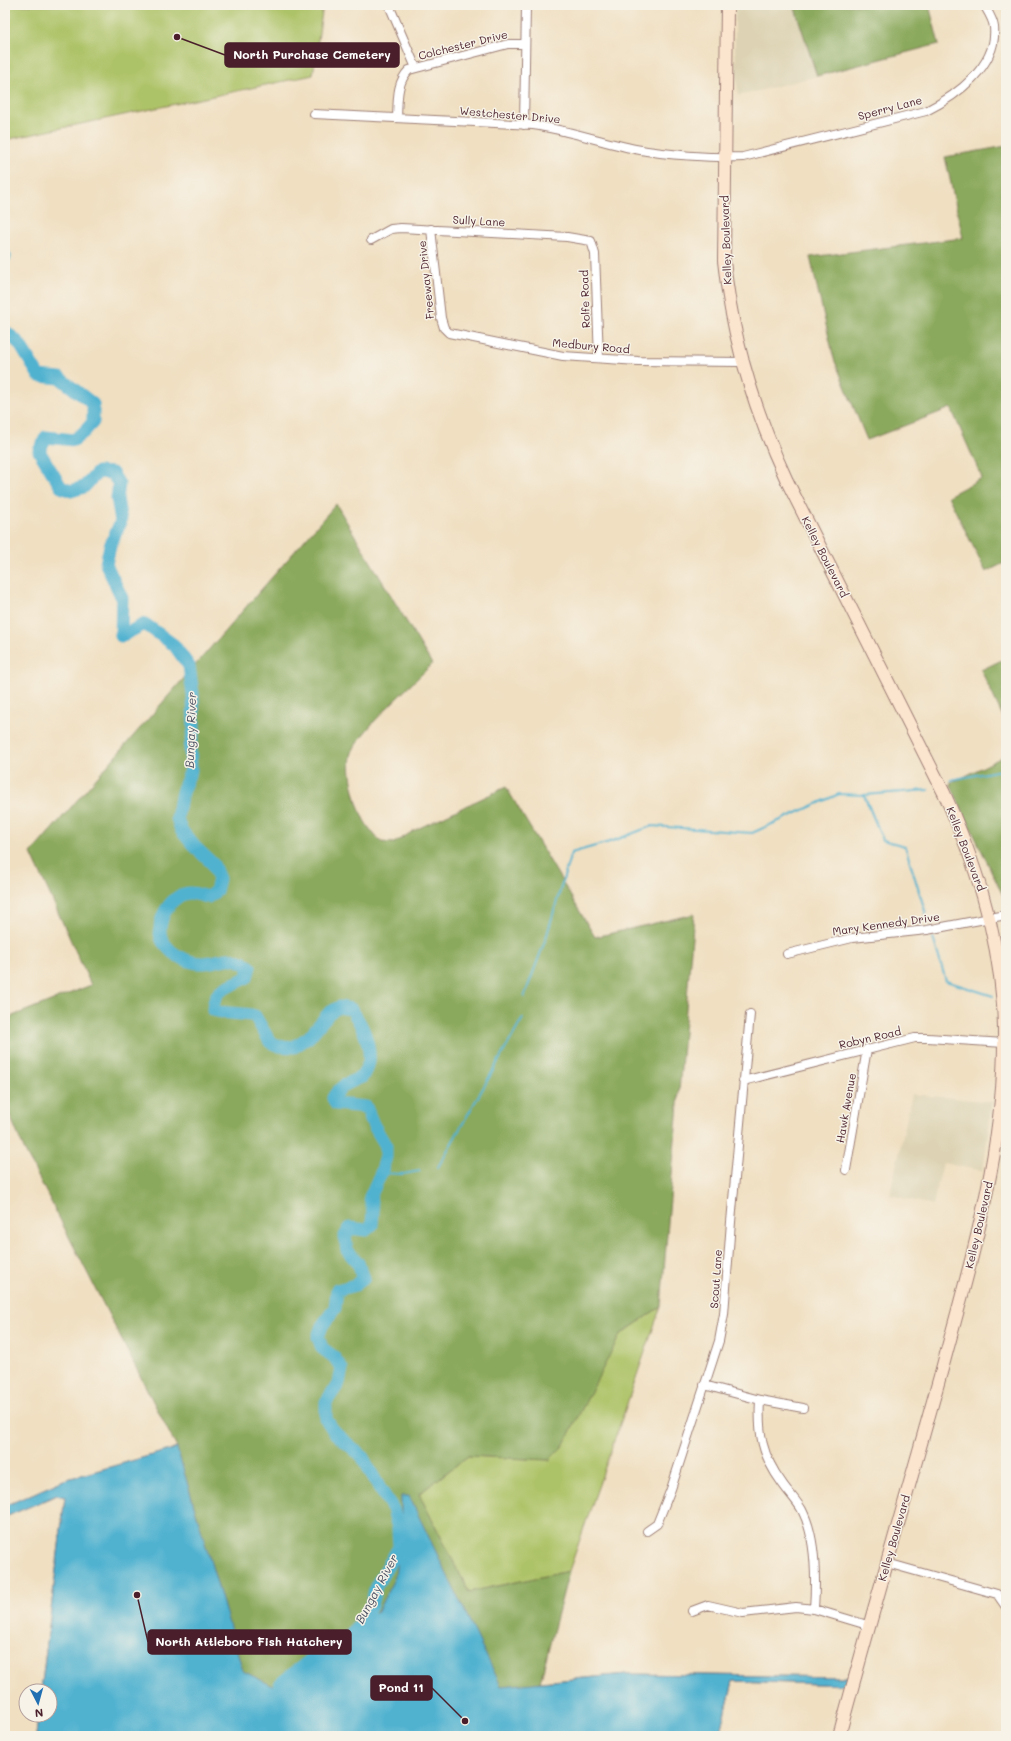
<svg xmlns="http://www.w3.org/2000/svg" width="1011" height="1741" font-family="Mali,sans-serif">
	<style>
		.built { fill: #ddd3b4 }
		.green { fill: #adc367; stroke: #7c7149 }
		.forest { fill: #8aa95c; stroke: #6a6444 }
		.water { fill: #51b2d0; stroke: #4e687e }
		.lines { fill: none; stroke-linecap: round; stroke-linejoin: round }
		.stream { stroke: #51b2d0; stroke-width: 2 }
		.river { stroke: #51b2d0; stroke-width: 13 }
		.street-casing { stroke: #9d7f76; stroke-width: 10 }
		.secondary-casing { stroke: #9d7f76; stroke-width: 14 }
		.street { stroke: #fff; stroke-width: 8 }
		.secondary { stroke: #fce5cf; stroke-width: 12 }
		.labels { text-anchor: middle; stroke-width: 3; stroke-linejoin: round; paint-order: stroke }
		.street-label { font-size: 11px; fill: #4a1f2b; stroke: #f7f3e8 }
		.water-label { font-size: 12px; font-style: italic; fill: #4c5265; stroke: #f7f3e8 }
		.leader { fill: none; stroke: #4a1f2b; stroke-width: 1.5 }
		.callout-dot { fill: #4a1f2b; stroke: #f7f3e8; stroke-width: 1.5 }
		.callout { fill: #4a1f2b; stroke: #4a1f2b; stroke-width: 1.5 }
		.callout-label { font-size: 12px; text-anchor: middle; font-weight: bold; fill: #fff }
	</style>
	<rect width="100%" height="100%" fill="#f7f3e8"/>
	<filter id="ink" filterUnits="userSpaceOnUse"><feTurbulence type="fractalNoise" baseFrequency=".025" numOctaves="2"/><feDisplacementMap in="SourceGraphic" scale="8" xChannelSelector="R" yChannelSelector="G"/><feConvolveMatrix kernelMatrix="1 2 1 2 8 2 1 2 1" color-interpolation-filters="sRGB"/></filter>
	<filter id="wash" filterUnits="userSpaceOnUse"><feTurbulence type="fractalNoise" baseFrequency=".012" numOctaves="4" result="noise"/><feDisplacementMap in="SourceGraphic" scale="16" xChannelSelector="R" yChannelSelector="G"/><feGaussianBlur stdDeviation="0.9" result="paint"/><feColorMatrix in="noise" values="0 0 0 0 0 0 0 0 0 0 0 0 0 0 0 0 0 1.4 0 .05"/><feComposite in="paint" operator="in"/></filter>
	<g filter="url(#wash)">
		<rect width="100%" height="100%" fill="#f0dfc1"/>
		<path class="built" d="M735,5H794L817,76L738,96L735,48Z
			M912,1094L992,1102L983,1171L943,1163L933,1205L890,1195Z"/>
		<path class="green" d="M5,5H323L313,75L5,140Z
			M661,1306L569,1571L469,1592L419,1494L468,1456L550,1460L620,1335Z"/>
		<path class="forest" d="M794,5H929L939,44L817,76Z
			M1006,146V562L986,572L948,496L982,478L951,408L867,440L834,359L810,257L963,238L945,157Z
			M336,504L432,664C415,682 355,734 351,756C349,768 352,783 355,795C361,817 365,825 381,842L394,843L415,830L506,787L595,937L694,914L661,1306L620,1335L563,1446L549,1460L468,1456L419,1494L469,1592L569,1571L540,1682L627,1674L849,1677L847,1685L733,1681L720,1736H36L38,1715H50V1691H41L65,1497L57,1495L5,1517V1506L64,1480L177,1448L24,1149L5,1104V1019L91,985L31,853Z
			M1006,658V723L981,670Z
			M1006,755V902L950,784Z"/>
		<path class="water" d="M177,1448L243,1671L281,1690L286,1680L359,1620L371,1616L377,1612L395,1577L401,1525V1496H409L501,1686L627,1674L849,1677L847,1685L733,1681L720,1736H36L38,1715H50V1691H41L65,1497L57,1495L5,1517V1506L64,1480Z"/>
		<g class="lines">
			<path class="stream" d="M951,780L1006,769
				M864,795L928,790
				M933,938L946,981L993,996
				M524,997L546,938L571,853L613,841L652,826L752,833L839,794L864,795L883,840L905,846L926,914
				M438,1167L523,1018
				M381,1173L403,1174L420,1171
				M393,1560L399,1562"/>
			<path class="river" d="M5,256V257
				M5,331L19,343L39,376L60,378L93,404V422L84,432L74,440L46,437L39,451L61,487L71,491L84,487L98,472L112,473L119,484L117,498L121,521L110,546L106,564L122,598L121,636L145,624L174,645L189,666L193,694L194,730L190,748L191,770L182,792L177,818L181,830L195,847L213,864L219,879L216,891L208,897C202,896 196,893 190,893C171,893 154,923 162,940C163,943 169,949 172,952C180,958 193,964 203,963C223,962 230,952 250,967L247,977C230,988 214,986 213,1010C227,1015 241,1012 255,1016L270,1042L279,1046L294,1047L309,1037L329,1013L339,1007L351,1009C361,1023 371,1043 369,1062C368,1067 364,1072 362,1077C350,1082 339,1086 333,1098L336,1104L366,1107L373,1124L386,1146V1157L381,1173L370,1197L373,1212L372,1225L366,1230L350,1228L345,1236L347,1250L358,1263L364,1278L355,1285L337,1290L335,1308L322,1326L318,1337L322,1348L334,1357L342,1369L339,1383L326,1402V1419L335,1433L362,1456L379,1487L393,1509L398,1528L399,1547L376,1586L371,1606L360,1624L353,1632
				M295,1697L281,1692L279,1687L281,1683L319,1653L335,1644"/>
		</g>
	</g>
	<g filter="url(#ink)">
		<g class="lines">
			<defs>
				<path id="street" d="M389,5L416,68
					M314,114L533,125C568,130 601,142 635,149C667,155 710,158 743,157L926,111C956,96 998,66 994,27C993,19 988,12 984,5
					M397,118C398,101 396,83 409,70L508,44H525
					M524,125L526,5
					M431,229L441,318L444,328L449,333L563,356L638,361L742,362
					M371,240L391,229L401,228L567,237L591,241L595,254L599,358
					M787,954L852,938L927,930L1006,915
					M743,1081L915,1038H928L1004,1043
					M846,1170L867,1049
					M704,1385L760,1400L803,1408
					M760,1400C758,1433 762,1456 782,1483C788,1492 797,1501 802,1510C816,1537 816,1580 814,1609
					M647,1531L657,1524L671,1489L719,1341L724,1314L731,1222L750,1014
					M887,1563L997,1594L1006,1607
					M692,1611L708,1605L743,1613L796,1607L814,1609L864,1624L868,1632"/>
				<path id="secondary" d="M727,5L724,261C732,338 754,410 787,481L944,793C975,862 997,928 1003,1004C1011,1128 974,1250 942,1369C908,1491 872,1613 839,1736"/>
			</defs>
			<use href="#street" class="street-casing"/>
			<use href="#secondary" class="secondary-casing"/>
			<use href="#street" class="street"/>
			<use href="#secondary" class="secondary"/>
		</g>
	</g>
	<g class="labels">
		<g class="street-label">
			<text transform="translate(463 45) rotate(-14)" y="4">Colchester Drive</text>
			<text transform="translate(890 108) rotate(-15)" y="4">Sperry Lane</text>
			<text transform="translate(510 115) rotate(5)" y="4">Westchester Drive</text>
			<text transform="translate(479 221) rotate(3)" y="4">Sully Lane</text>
			<text transform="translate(726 240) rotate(-92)" y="4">Kelley Boulevard</text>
			<text transform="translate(426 280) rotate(-96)" y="4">Freeway Drive</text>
			<text transform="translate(585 299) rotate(-92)" y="4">Rolfe Road</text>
			<text transform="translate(591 346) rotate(5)" y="4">Medbury Road</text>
			<text transform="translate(825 557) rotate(63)" y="4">Kelley Boulevard</text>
			<text transform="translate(966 849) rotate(69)" y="4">Kelley Boulevard</text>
			<text transform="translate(886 924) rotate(-8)" y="4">Mary Kennedy Drive</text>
			<text transform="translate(870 1038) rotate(-13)" y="4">Robyn Road</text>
			<text transform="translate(846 1108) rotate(-80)" y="4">Hawk Avenue</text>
			<text transform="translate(979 1225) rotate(-77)" y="4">Kelley Boulevard</text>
			<text transform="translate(716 1279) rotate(-86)" y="4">Scout Lane</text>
			<text transform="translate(894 1538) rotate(-74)" y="4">Kelley Boulevard</text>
		</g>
		<g class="water-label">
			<text transform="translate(191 730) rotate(-88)" y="4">Bungay River</text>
			<text transform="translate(377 1589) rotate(-62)" y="4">Bungay River</text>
		</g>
	</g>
	<path class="leader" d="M177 37L225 55M137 1595L148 1642M465 1721L432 1688"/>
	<g class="callout-dot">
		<circle cx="177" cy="37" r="4"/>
		<circle cx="137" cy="1595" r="4"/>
		<circle cx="465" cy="1721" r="4"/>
	</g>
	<g class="callout">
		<rect x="225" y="43" width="174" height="24" rx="4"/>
		<rect x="148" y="1630" width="203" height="24" rx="4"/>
		<rect x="371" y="1676" width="61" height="24" rx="4"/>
	</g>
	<g class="callout-label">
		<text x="312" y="59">North Purchase Cemetery</text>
		<text x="249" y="1646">North Attleboro Fish Hatchery</text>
		<text x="401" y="1692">Pond 11</text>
	</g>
	<rect width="1011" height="1741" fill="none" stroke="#f7f3e8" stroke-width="20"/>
	<g transform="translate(38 1703) rotate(174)"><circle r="19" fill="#f7f3e8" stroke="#b29e9c"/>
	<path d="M0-3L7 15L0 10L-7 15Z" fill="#1f6fb2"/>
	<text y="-6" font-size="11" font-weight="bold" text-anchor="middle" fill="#4a1f2b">N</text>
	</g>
</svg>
